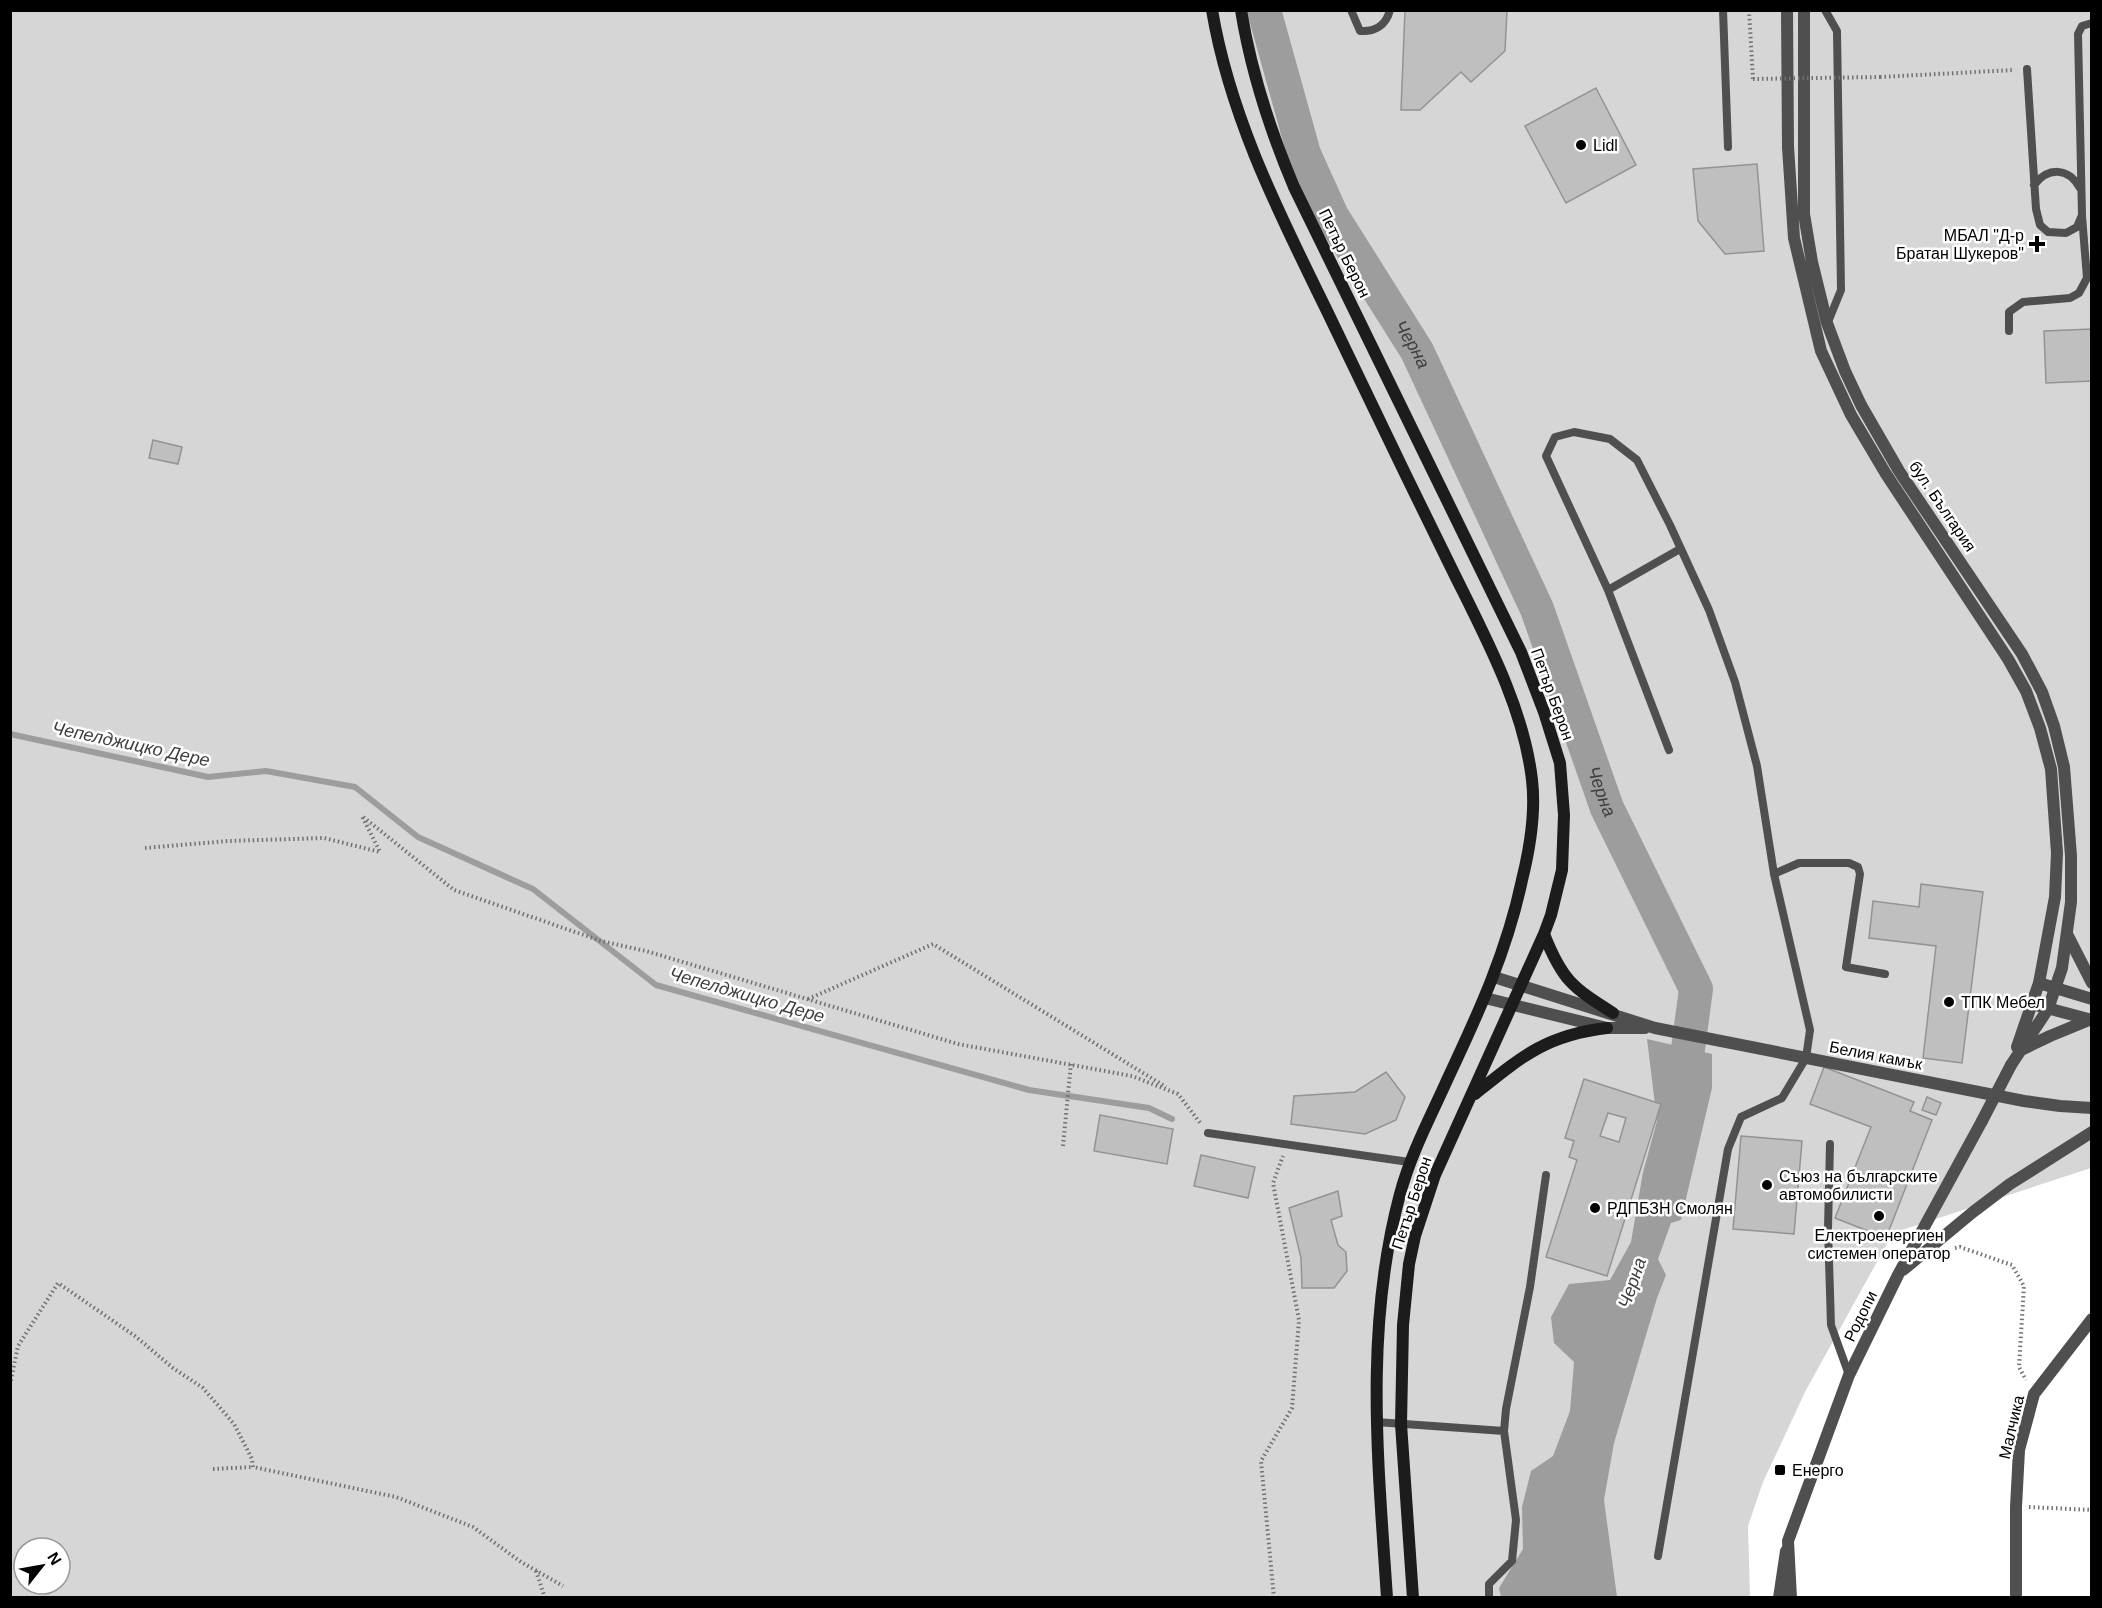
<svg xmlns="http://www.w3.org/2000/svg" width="2102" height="1608" font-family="Arial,sans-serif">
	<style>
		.green { fill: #d6d6d6; fill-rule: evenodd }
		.water { fill: #9d9d9d }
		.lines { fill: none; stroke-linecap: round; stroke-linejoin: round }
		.stream { stroke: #9d9d9d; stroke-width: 6 }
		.river { stroke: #9d9d9d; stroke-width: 34 }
		.building { fill: #bfbfbf; stroke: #939393; stroke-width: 1.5; fill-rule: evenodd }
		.path { stroke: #717171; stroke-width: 4; stroke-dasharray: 1.5 3; stroke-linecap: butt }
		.service { stroke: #4f4f4f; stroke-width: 8 }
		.minor { stroke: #4f4f4f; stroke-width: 12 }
		.tertiary { stroke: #4f4f4f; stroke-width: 12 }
		.secondary { stroke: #1c1c1c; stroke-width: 12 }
		.path-bridge { stroke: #717171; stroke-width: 4; stroke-dasharray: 1.5 3; stroke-linecap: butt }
		.tertiary-bridge { stroke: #4f4f4f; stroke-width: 12 }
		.poi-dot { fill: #000; stroke: #fff; stroke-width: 2 }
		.labels { text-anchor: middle; stroke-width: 5; stroke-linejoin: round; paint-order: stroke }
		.poi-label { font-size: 16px; fill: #000; stroke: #fff; text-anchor: start }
		.street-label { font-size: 16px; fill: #000; stroke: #fff }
		.water-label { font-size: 18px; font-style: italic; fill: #3e3e3e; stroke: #fff }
	</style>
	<rect width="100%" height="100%" fill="#fff"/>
	<path class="green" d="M11,11H2091V1168L1893,1233L1806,1390L1763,1482L1748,1526L1750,1597L11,1598ZM24,1548H60V1584H24Z"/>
	<path class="water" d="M1647,1039L1712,1054V1088L1681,1220L1671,1223L1658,1259L1666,1275L1657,1298L1614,1443L1604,1500L1617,1597H1501L1499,1588L1523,1549L1522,1507L1531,1471L1553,1456L1570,1411L1574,1362L1554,1343L1551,1317L1569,1284L1610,1280L1631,1242L1643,1172L1657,1121Z"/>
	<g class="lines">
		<path class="stream" d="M10,734L208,777L266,771L355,787L418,837L533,889L656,985L1029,1090L1149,1108L1172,1119"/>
		<path class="river" id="s1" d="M1264,10L1304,154L1332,216L1417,351L1537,609L1607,808L1696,989L1682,1094"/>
	</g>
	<path class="building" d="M1405,10H1507L1505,51L1471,82L1461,72L1420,110H1401Z
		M1596,88L1636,165L1566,203L1525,126Z
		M1757,164L1764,251L1725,254L1698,221L1693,169Z
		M2092,329V381L2046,383L2044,331Z
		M153,440L182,447L178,464L149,458Z
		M1921,884L1983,892L1962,1063L1923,1058L1936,946L1869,938L1873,901L1919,907Z
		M1824,1067L1914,1102L1910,1111L1932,1120L1886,1238L1835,1218L1871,1127L1810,1104Z
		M1386,1072L1405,1097L1396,1120L1365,1134L1291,1124L1294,1096L1355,1092Z
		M1584,1079L1661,1104L1607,1276L1546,1257L1577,1160L1569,1157L1574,1141L1565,1138ZM1608,1113L1626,1118L1619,1142L1600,1136Z
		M1927,1097L1941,1103L1936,1115L1922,1110Z
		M1100,1115L1173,1129L1167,1164L1094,1151Z
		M1741,1136L1802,1141L1794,1234L1733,1229Z
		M1201,1155L1255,1167L1248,1198L1194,1186Z
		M1338,1191L1342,1216L1331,1220L1338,1245L1346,1252L1347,1271L1334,1288H1302L1301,1258L1289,1208Z"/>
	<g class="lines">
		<path class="path" d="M1749,10L1753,79
			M1880,77L2014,70
			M145,848L228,841L324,838L380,852L362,816L454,890L601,941L646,951L958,1044L1132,1076L1178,1094L1201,1124
			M808,999L933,944L1166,1087
			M1063,1146L1071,1063
			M1955,1248L1960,1247L2012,1265L2024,1286L2019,1367L2026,1380
			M10,1385L18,1346L58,1283L135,1336L173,1368L203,1388L234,1424L252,1459L253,1467L396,1497L473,1527L521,1562L563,1586
			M213,1469L253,1467
			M2029,1507L2092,1510
			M536,1571L545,1598
			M1274,1598L1261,1461L1292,1408L1299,1320L1273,1183L1283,1156"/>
		<path class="service" d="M1351,10L1360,31C1374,32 1386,26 1390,10
			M1723,10L1728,147
			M1825,10L1837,31L1841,290L1828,322
			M2027,69L2036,209L2040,225L2048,232L2066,233L2077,227L2082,215L2078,34L2082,26L2092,23
			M2034,185C2048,167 2068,167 2080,188
			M2009,331V312L2023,302L2070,298L2079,293L2087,278L2082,216
			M1608,590L1680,549
			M1774,874L1799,863H1849L1858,867L1860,874L1846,967L1885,974
			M1208,1133L1409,1162
			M1830,1144L1828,1228L1831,1325L1849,1375
			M1376,1422L1504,1431
			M1658,1556L1728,1149L1741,1117L1782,1098L1806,1058L1810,1030L1774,874L1757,766L1735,682L1709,610L1670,525L1637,460L1610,439L1574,432L1555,437L1546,456L1608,590L1669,750
			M1489,1598V1584L1512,1561L1516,1520L1504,1431L1506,1409L1530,1287L1546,1175"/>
		<path class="minor" d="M1494,977L1655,1028L2024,1101L2060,1106L2092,1108
			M2039,983L2092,999
			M1485,998L1607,1028H1645
			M2032,1004L2092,1020
			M1779,1598L1786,1551
			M2016,1598V1507L2019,1450L2034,1394L2092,1319"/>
		<path class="tertiary" d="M1787,10L1788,147L1794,238L1821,351L1851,415L1886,474L2008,659L2026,691L2040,728L2051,769L2057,853L2055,897L2039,983L2017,1047
			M1804,10V214L1812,262L1827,323L1845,371L1861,405L1899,471L2022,654L2042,692L2054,726L2064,767L2071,856V902L2062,968L2048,1009L2011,1065
			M2067,934L2092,983
			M2021,1050L2050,1036L2089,1020
			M1903,1270L1973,1212L2010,1184L2092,1132
			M1791,1598L1788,1541L1849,1375L1898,1275L1982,1121"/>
		<path class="secondary" d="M1212,10C1230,117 1279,213 1326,309C1365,391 1404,472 1444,553C1478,624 1523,701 1532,780C1536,814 1530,848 1522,880C1507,951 1479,1012 1448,1078C1431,1116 1411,1153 1400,1194C1364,1329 1378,1461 1387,1598
			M1241,10C1251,72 1270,130 1294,187L1521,652L1544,712L1560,763L1564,815L1562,870L1551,915L1544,934L1435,1175L1415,1236L1409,1264L1403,1325L1401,1424L1413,1598
			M1544,934C1562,980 1572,987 1613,1013
			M1475,1094C1521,1057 1546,1035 1607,1028"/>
		<path class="path-bridge" d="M1753,79L1880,77"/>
		<path class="tertiary-bridge" d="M1982,1121L2011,1065"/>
	</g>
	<g class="poi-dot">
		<circle cx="1581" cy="145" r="6"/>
		<path d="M2034 235h6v6h6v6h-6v6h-6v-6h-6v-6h6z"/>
		<circle cx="1949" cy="1002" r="6"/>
		<circle cx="1767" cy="1185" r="6"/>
		<circle cx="1595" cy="1208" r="6"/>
		<circle cx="1879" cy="1216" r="6"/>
		<rect x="1774" y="1464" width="12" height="12" rx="3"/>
	</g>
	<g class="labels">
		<g class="poi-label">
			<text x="1593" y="151">Lidl</text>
			<text x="2024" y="241" text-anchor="end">МБАЛ "Д-р<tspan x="2024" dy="18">Братан Шукеров"</tspan></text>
			<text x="1961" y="1008">ТПК Мебел</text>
			<text x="1779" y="1182">Съюз на българските<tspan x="1779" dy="18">автомобилисти</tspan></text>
			<text x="1607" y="1214">РДПБЗН Смолян</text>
			<text x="1879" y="1241" text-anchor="middle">Електроенергиен<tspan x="1879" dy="18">системен оператор</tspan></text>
			<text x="1792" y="1476">Енерго</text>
		</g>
		<g class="street-label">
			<text transform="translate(1345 253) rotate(64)" y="6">Петър Берон</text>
			<text transform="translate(1943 506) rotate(56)" y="6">бул. България</text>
			<text transform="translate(1553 694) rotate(70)" y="6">Петър Берон</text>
			<text transform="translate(1876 1055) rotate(11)" y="6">Белия камък</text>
			<text transform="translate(1411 1203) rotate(-72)" y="6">Петър Берон</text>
			<text transform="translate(1860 1316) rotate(-64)" y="6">Родопи</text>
			<text transform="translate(2011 1427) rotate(-77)" y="6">Малчика</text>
		</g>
		<g class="water-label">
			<text dy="6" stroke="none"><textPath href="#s1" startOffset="369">Черна</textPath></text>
			<text transform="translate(131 744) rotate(12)" y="6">Чепелджицко Дере</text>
			<text dy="6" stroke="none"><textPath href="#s1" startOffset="855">Черна</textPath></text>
			<text transform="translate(747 995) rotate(16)" y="6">Чепелджицко Дере</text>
			<text transform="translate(1632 1283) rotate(-71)" y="6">Черна</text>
		</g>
	</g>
	<rect width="2102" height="1608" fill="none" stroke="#000000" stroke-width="24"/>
	<g transform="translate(42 1566) rotate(59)"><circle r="28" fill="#ffffff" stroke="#999999" stroke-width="1.5"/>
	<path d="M0-4.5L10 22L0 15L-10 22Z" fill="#000000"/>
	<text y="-9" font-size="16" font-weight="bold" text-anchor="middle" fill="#000000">N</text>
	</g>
</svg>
